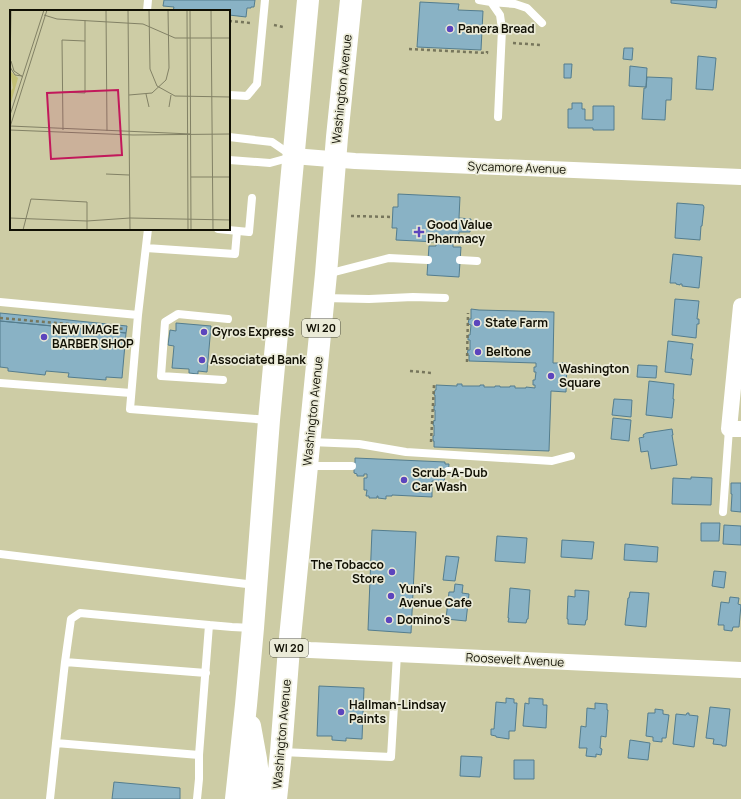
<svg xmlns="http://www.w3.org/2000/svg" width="741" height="799" font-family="Manrope,sans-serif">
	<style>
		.building { fill: #89b2c5; stroke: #547d8e }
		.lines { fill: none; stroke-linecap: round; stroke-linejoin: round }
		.path { stroke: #77765c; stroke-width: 2.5; stroke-dasharray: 3 3; stroke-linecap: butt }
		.service { stroke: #fff; stroke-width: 8 }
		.minor { stroke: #fff; stroke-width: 16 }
		.primary { stroke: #fff; stroke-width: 22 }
		.poi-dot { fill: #5c45bd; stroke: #ebebd8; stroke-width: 1.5 }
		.labels { text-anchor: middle; stroke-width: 3.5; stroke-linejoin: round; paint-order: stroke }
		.shield { fill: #ebebd8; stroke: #525244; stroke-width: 1 }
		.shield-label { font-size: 11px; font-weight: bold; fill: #111004 }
		.poi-label { font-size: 12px; font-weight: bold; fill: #111004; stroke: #ebebd8; text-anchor: start }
		.street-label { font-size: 12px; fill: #111004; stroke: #ebebd8 }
		.inset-road { fill: none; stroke: #828165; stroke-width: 1 }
		.view { fill: #c2185b; fill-opacity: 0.15; stroke: #c2185b; stroke-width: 2 }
		.inset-edge { fill: none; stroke: #111004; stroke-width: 2 }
	</style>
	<rect width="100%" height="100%" fill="#cdcca5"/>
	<path class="building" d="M164,0H255L254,7H251V8H247L246,17L229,15V11H173L174,7L163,6Z
		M671,0H717L716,8L671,3Z
		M420,2L459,4L458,10L483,11L481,50L417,47Z
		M624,48H633L632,60L623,59Z
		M698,56L716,58L713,90L696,89Z
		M564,64H572L571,78H564Z
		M630,66L647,68L646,87L629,86Z
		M647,77L672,78L671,100H666L665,120L642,119L644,88H646Z
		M572,103H582V109H585V120H593V106H614V130H593V128H568V109H572Z
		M398,194L460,197L459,218L471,219L470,232H459L458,243L396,240L397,228H392L393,207H398Z
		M677,203L703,205L704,207L702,226H701L700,240L675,238Z
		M436,242L453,243V247H461L459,277L427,275L429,246H436Z
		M673,254L702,257L699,288L682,286V284H680V285L676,284V283H670Z
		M675,299L699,301L697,319H699V324H697L696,338L672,335Z
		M471,309L479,310L554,312L553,363H567L566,392L551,391L549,451L434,447V441H433V436H434V425H433L434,420L435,421V410H434V406H435V395H434L435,390H436V385L457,386V384H462V386H480V385H484V387H495V386H500V387H510V386H515V388H526V387L535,388V385H533V380H535L536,372H534V367H536V363L469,361V355H467L468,350H470V340H468V335H470L471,325L468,324L469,319H471Z
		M0,313L127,326L126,333L0,321Z
		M0,321L126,333L122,378L106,377V380L68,377L69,373L46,371L45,375L8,371V368L0,367Z
		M176,323L211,326L207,372L198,371V374L189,373V369L172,368L174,346L168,345L170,330L176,331Z
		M668,341L693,344L691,359H693L691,375L665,372Z
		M638,365L657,366L656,378L637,377Z
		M649,381L674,384L673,399H674L672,418L646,415Z
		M614,399L632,400L631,417L612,415Z
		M613,418L631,420L629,441L611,439Z
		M672,429L673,435H672L677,465L651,469L648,451L641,452L639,438L644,437L643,435L646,433Z
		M355,458L445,462V464H449L448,475H445L444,482L432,481V497L392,495V496H386V499L378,498V496H377V498H369V496H366L367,490H364V478H367V474H364V476H357V474L354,473V469L352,463H355Z
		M691,477L712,478L711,505L672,504L673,478L691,479Z
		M731,483H741V512L731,511L732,494H731Z
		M701,523H720L719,541H701Z
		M724,525L741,526V545L723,544Z
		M372,530L416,532L411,633L368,630Z
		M497,536L527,538L525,563L495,561Z
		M562,540L594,542L592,559L561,557Z
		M625,544L658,547L657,562L624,560Z
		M446,556L459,557L455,581L443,580Z
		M714,571L726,572L724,588L712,586Z
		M455,584L463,585L462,593L469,594L466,621L446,619L449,592H454Z
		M510,588L530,590L528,619H527L526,623L508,622L509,618H508Z
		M575,590L589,591L587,620H586L585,625L568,624V619H567L568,596L575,597Z
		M630,592L649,593L646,627L625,625L628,598H629Z
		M730,597L739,598L738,604L741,605L739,627H733L732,631L724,630V625H718L721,602L729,603Z
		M319,686L364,688L362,739L346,738V741L332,740V736H317Z
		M506,698L514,699V703H517L515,731H509V739L496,737V736L491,735V729H494L496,702L506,703Z
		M529,698L543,699V705H547L546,728L523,726L525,703L529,704Z
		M595,703L607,704V710H608L606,737L601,736L600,748L602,749L601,755L596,754V757L586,756L587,748H579L581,726L586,727L587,708L595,709Z
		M710,707L730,709L726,746H722V745L713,744L714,739L706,738Z
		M655,709L663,710V714L669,715L666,738H662V742L653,741V737L646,736L648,713H655Z
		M687,713H689V715L698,716L694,747L673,744L676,714L686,715Z
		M630,740L650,743L648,760L628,758Z
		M461,756L482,757L480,777L460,776Z
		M514,760H534V779H514Z
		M114,782L180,788V799H112Z"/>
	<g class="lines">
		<path class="path" d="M229,21L251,23
			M274,25L283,27
			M513,43L541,45
			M409,49L487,53V51
			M351,216L393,217
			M0,318L125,329
			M467,362L468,313
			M410,371L432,373
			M431,442L434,385"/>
		<path class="service" d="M479,0L491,2L500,15L502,29L498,117
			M491,2L515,4L527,8L542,23
			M147,11L148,0
			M229,95L247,96L257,84L265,0
			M229,137L272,142L291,155
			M229,160L270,163L292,157
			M218,229L249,232L252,198
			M146,248L235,254L237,231
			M460,260L477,261
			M327,274L389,258L428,260
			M324,298L369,299L413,297L445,298
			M0,302L138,315L130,409L268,420
			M138,315L148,229
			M223,380L161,376L165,322L178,314L228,319
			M0,383L131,393
			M310,442L359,444L406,452L552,461L571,456
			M307,466H352
			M448,471L468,472
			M723,512L729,429
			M0,554L255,585
			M65,662L206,673
			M56,743L65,662L71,619L80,613L209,625
			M282,752L391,757L397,654
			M50,799L56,743L199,755L209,625L232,627L252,628
			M197,799L199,779V755"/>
		<path class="minor" d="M293,156L355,161L741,177
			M741,306L729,429H741
			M289,648L310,650L741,670"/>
		<path class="primary" d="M250,726L256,759L259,783L257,799
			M236,799L246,705L253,628L269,420L308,0
			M276,799L281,752L289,648L326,274L337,137L351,0"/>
	</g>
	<g class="poi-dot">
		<circle cx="450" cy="29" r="4"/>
		<path d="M417 226h4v4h4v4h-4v4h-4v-4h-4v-4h4z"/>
		<circle cx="477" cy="323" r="4"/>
		<circle cx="204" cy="332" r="4"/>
		<circle cx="44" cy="337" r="4"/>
		<circle cx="478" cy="352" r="4"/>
		<circle cx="202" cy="360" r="4"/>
		<circle cx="551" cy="376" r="4"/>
		<circle cx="404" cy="480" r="4"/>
		<circle cx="392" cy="572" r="4"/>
		<circle cx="391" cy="596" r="4"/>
		<circle cx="389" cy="620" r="4"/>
		<circle cx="341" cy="712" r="4"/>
	</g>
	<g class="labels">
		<g class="shield">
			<rect x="302" y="319" width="38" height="18" rx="3"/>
			<rect x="270" y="639" width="38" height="18" rx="3"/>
		</g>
		<g class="shield-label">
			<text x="321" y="332">WI 20</text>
			<text x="289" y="652">WI 20</text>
		</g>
		<g class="poi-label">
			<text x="458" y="33">Panera Bread</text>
			<text x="427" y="229">Good Value<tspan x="427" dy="14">Pharmacy</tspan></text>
			<text x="485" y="327">State Farm</text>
			<text x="52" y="334">NEW IMAGE<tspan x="52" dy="14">BARBER SHOP</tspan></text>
			<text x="212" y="336">Gyros Express</text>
			<text x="486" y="356">Beltone</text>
			<text x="210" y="364">Associated Bank</text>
			<text x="559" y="373">Washington<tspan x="559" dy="14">Square</tspan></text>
			<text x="412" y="477">Scrub-A-Dub<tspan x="412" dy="14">Car Wash</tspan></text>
			<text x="384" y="569" text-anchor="end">The Tobacco<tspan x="384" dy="14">Store</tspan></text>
			<text x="399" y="593">Yuni's<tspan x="399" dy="14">Avenue Cafe</tspan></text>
			<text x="397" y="624">Domino's</text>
			<text x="349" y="709">Hallman-Lindsay<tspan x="349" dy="14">Paints</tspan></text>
		</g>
		<g class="street-label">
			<text transform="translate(342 89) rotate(-84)" y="4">Washington Avenue</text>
			<text transform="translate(517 168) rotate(2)" y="4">Sycamore Avenue</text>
			<text transform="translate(313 411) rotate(-84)" y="4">Washington Avenue</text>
			<text transform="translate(515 660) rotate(3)" y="4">Roosevelt Avenue</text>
			<text transform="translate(282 734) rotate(-85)" y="4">Washington Avenue</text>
		</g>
	</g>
	<g transform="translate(10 10)">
		<rect width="220" height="220" fill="#cdcca5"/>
		<path d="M0,61L8,68L0,96V82L3,78Z" fill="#c3c177"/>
		<path class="inset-road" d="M1,0L0,57L5,65L12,66M96,0L97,121M118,0L120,220M139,0L140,59L147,76L165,86L220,87M177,0L178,220M180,0L181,220M201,0L203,220M34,5L47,9L133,14L165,28H220M1,51L4,61L13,67M53,82L75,83V10M136,84L139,97M119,85L142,83L156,70L159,58L158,0M159,97L161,85M0,105L34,0M0,116L181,124M0,117L37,0M0,120L123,125L220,124M53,120L52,30L75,31M96,164L119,165M181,167H220M0,208L77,211L120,208L220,210M13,220L21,189L77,192V220"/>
		<path class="view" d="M108,80L112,145L41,149L37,83Z"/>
		<rect width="220" height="220" class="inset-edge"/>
	</g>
</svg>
